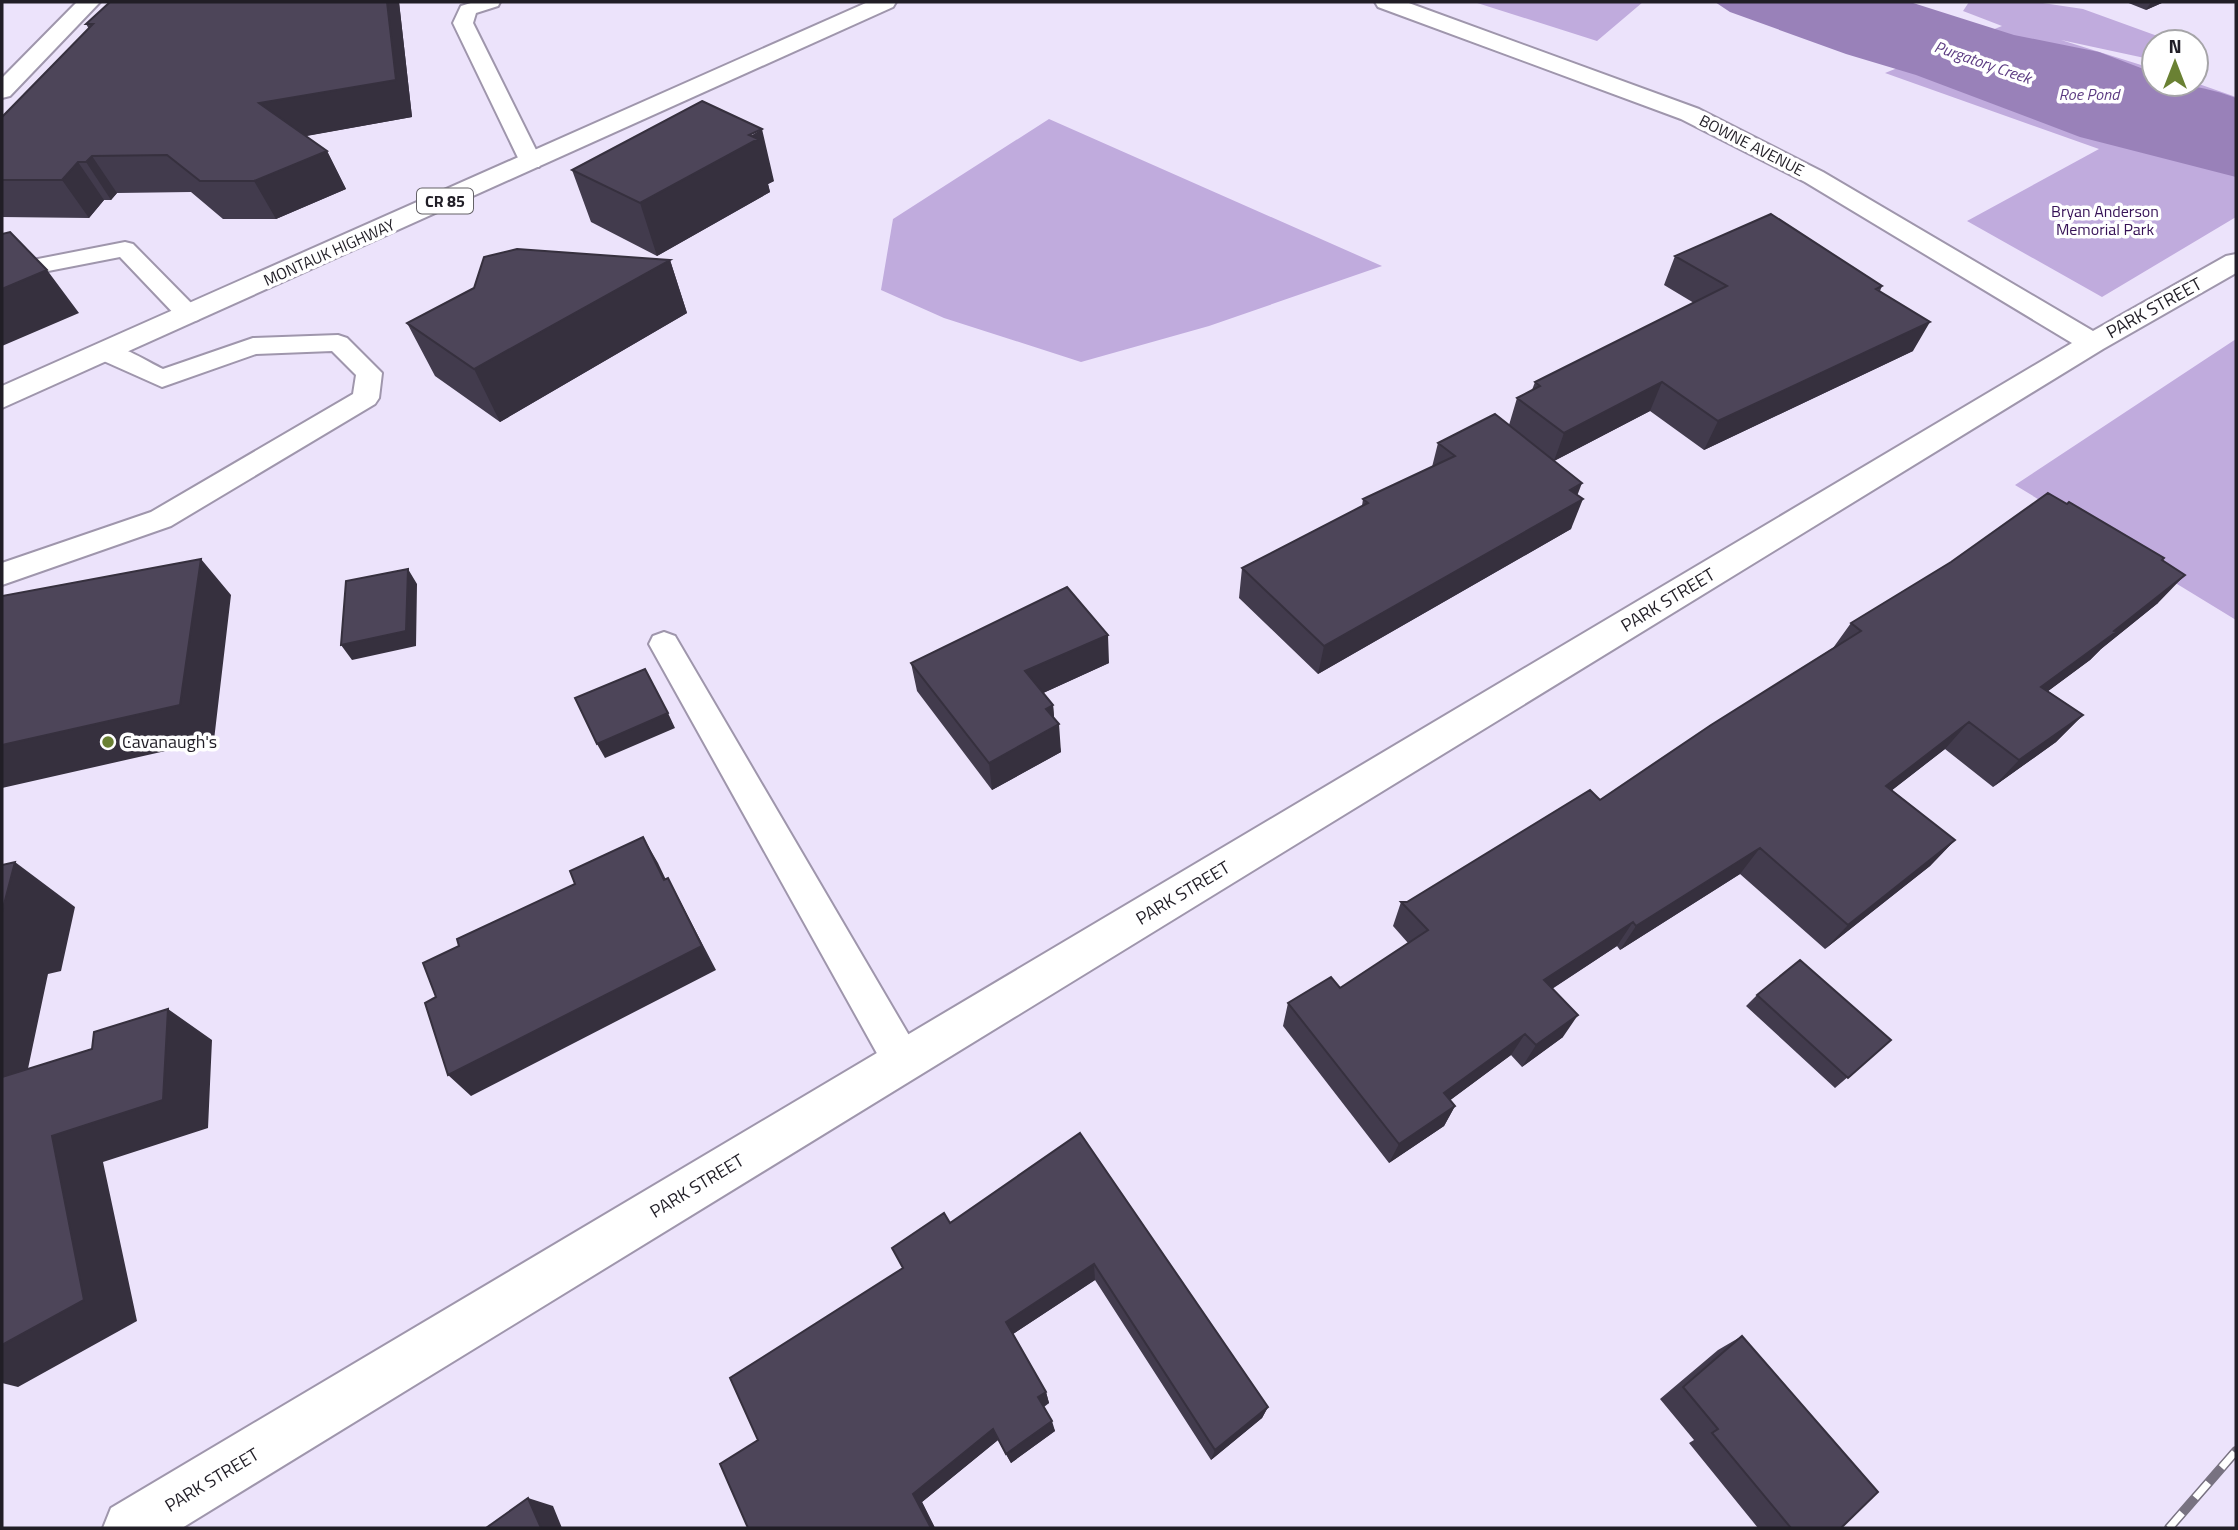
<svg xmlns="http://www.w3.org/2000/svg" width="2238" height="1530" font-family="'Titillium Web',sans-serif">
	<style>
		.green { fill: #c0abdd }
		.water { fill: #9981b9 }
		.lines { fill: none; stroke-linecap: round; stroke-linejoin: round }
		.service-casing { stroke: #9f96ac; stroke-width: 4 }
		.minor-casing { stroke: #9f96ac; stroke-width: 4 }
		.primary-casing { stroke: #9f96ac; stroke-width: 4 }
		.service { fill: #fff; fill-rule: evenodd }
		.minor { fill: #fff; fill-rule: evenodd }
		.primary { fill: #fff; fill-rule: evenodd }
		.rail-casing { stroke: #787281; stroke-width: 10 }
		.rail { stroke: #fff; stroke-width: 7; stroke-dasharray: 20; stroke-linecap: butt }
		.wall { fill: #423b4d }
		.shaded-wall { fill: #36303e }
		.building { fill: #4d4559; stroke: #36303e; stroke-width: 2 }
		.poi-dot { fill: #6a8133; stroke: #fff; stroke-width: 2.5 }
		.labels { text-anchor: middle; stroke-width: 7; stroke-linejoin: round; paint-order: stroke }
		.far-water-label { font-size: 16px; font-style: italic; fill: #5c3b82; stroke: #fff }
		.far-street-label { font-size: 16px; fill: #211e26; stroke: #fff }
		.shield { fill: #fff; stroke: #646267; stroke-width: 2 }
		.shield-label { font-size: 16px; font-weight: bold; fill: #211e26 }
		.far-park-label { font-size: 16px; fill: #361256; stroke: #fff }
		.street-label { font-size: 18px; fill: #211e26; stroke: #fff }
		.poi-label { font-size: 18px; fill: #211e26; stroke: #fff; text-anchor: start }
	</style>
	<rect width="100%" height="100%" fill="#ece3fb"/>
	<path class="green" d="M1474,2H1643L1597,41Z
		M1969,2H2036L2083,9L2174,42H2154V60L2061,40L2154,69V84L2196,83L2236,97V217L2102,297L1967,221L2099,149L1885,73L2002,26L1963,11Z
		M1049,119L1382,266L1209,326L1081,362L944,318L881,290L893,219Z
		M2236,339V620L2015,485Z"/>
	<path class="water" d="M1715,2H1910L2014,35L2099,52L2154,73V84C2186,84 2206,87 2236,98V177L2080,137L1916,75L1846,54L1730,12Z"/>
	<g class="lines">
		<defs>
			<path id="service" d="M474,2H500L498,6L476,13L473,23L542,162L539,167H523L520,162L453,23L461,6Z
				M125,242L133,244L198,310L201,315L198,320L189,322L180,320L120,257L2,280V266Z
				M338,335L347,338L382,373L379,398L375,404L171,526L2,585V563L151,512L353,394L356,375L332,351L256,354L162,387L97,358L93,352L97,346C118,341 144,360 163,369L253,338Z
				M664,632L675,636L917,1049L922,1062L917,1075L903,1080L889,1075L649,644L653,636Z"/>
			<path id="minor" d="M77,2H100L10,96L2,98V78Z
				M1375,2H1406L1699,109L1823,172L2093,331L2226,256L2236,254V273L2103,349L182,1528H103L111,1508L2072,343L1805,182L1681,119L1378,7Z"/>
			<path id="primary" d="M868,2H896L893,7L2,408V386Z"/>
		</defs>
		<use href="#service" class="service-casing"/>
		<use href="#minor" class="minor-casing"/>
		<use href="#primary" class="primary-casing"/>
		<use href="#service" class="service"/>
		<use href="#minor" class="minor"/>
		<use href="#primary" class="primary"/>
		<defs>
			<path id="rail" d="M2169,1528L2236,1451"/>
		</defs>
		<use href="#rail" class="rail-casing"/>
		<use href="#rail" class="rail"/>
	</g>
	<path class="wall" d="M110,2H399L412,117L305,136L327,151L346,189L276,219H223L191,192L117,193L111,200H104L89,218L2,217V117L89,29L86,24Z
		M2126,2H2164L2146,10Z
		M572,170L774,181L768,184L770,192L657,256L591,222Z
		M1675,256L1882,286L1880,291L1913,351L1704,450L1650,411L1554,461L1577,495L1571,529L1318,674L1239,598L1242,568L1362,506L1363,499L1432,467L1438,443L1509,425L1517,398L1532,390L1535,382L1694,303L1664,285Z
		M670,260L687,313L500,422L435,376L407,323Z
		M2162,560L2158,603L2101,649L2090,660L2048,691L2083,715L2056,742L1993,787L1945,749L1892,790L1955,840L1930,866L1825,949L1740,874L1620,950L1617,946L1552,989L1563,1037L1522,1067L1511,1055L1450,1100L1455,1106L1444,1126L1389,1163L1283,1026L1288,1003L1340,988L1408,943L1393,926L1401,902H1407L1600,800L1833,648L1851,623Z
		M911,663H1109L1043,693L1053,705L1054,718L1061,752L992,790L917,691Z
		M1757,995L1891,1040L1835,1088L1746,1006Z
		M1080,1133L1268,1407L1262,1418L1211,1460L1095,1280L1013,1334L1046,1392L1049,1403L1044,1407L1055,1431L1011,1463L998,1440L922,1502L935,1528H748L758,1440L902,1268L950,1223Z
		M1742,1336L1841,1528H1758L1689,1443L1694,1440L1660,1399L1718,1350Z"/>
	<path class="shaded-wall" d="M387,2H399L412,117L279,141L259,103Z
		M2151,2H2164L2146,10Z
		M762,129L774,181L768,184L770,192L657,256L640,203Z
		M327,151L346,189L276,219L254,181Z
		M92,156L117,193L111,200L86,162Z
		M78,162L104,200L89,218L62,180Z
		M670,260L687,313L500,422L474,369Z
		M47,270L79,313L2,346V289Z
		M1930,322L1913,351L1704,450L1718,421Z
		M1662,382L1650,411L1554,461L1564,433Z
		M1582,483L1574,504L1583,499L1571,529L1318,674L1324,646Z
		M201,559L231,595L214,740L2,788V745Z
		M408,569L417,584L416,646L352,660L341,645Z
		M2185,575L2158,603L2101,649L2090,660L2016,715L2041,687Z
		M1108,635L1109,663L1028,700L1025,671Z
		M1053,705L1055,727L1059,724L1061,752L992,790L989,763L1046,709Z
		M668,713L675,728L605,758L597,744Z
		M2083,715L2056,742L1993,787L2019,760Z
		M1969,722L1945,749L1864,812L1886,786Z
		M643,837L658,863L678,905L664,880Z
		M1955,840L1930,866L1825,949L1848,925Z
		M1760,848L1740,874L1620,950L1636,926Z
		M15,862L75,907L61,971L48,974L18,1116L2,1120V912Z
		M668,878L716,970L471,1096L448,1075Z
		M1633,922L1617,946L1530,1003L1544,980Z
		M168,1009L212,1040L208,1128L103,1162L137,1321L18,1387L2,1383V1345L52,1136Z
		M1578,1015L1563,1037L1522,1067L1536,1045Z
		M1525,1034L1511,1055L1433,1113L1444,1093Z
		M1455,1106L1444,1126L1389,1163L1399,1144Z
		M1094,1264L1095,1280L1010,1336L1006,1322Z
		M1046,1392L1049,1403L1041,1408L1038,1397Z
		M1268,1407L1262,1418L1211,1460L1215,1450Z
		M1052,1421L1055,1431L1011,1463L1006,1454Z
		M993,1429L998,1440L922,1502L935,1528H931L913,1494Z
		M528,1498L553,1506L562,1528H541Z"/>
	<path class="building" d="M110,2H387L396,80L259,103L327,151L254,181H200L167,155L92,156L86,162H78L62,180H2V117L93,24H86Z
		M702,101L762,129L749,135L758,139L640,203L572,170Z
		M1771,214L1882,286L1876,289L1930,322L1718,421L1662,382L1564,433L1517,398L1540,386L1535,382L1727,286L1675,256Z
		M10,232L47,270L2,289V234Z
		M517,249L670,260L474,369L407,323L474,288L484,257Z
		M1495,414L1582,483L1570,490L1583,499L1324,646L1242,568L1368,503L1363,499L1455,456L1438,443Z
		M2048,493L2067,504L2069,502L2164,558L2162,560L2185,575L2114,631L2116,632L2041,687L2083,715L2019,760L1969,722L1886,786L1955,840L1848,925L1760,848L1636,926L1633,922L1544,980L1578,1015L1536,1045L1525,1034L1444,1093L1455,1106L1399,1144L1288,1003L1331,977L1340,988L1428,930L1401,902H1407L1590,790L1600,800L1711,725L1861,631L1851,623L1951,562Z
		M201,559L180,705L2,745V596Z
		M408,569L406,631L341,645L346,581Z
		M1067,587L1108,635L1025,671L1053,705L1046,709L1059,724L989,763L911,663Z
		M645,669L668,713L597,744L575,698Z
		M643,837L664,880L668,878L702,946L448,1075L425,1003L436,997L423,963L459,946L457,939L575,884L570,871Z
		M15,862L2,912V865Z
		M1800,960L1891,1040L1848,1078L1757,995Z
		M168,1009L163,1100L52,1136L84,1300L2,1345V1077L92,1049L94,1032Z
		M1080,1133L1268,1407L1215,1450L1094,1264L1006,1322L1046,1392L1038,1397L1052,1421L1006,1454L993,1429L913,1494L931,1528H748L720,1464L758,1440L730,1378L903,1268L892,1248L944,1213L950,1223Z
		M1742,1336L1878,1492L1841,1528H1791L1712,1433L1718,1429L1683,1387Z
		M528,1498L541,1528H486Z"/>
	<circle class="poi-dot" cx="108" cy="742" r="7"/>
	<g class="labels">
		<g class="far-water-label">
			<text transform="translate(1983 62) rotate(19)" y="6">Purgatory Creek</text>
			<text x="2089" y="100">Roe Pond</text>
		</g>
		<g class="far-street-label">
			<text transform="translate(1752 145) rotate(27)" y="6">BOWNE AVENUE</text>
			<text transform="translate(329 252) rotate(-24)" y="6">MONTAUK HIGHWAY</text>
		</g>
		<rect class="shield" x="417" y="188.5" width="56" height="25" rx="5"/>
		<g class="shield-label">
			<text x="445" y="207">CR 85</text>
		</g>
		<g class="far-park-label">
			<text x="2105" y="217">Bryan Anderson<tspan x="2105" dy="18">Memorial Park</tspan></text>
		</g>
		<g class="street-label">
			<text transform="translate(2154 308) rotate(-29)" y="6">PARK STREET</text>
			<text transform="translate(1668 600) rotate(-31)" y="6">PARK STREET</text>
			<text transform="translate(1183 893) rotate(-31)" y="6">PARK STREET</text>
			<text transform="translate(697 1186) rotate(-31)" y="6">PARK STREET</text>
			<text transform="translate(212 1480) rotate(-31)" y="6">PARK STREET</text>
		</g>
		<g class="poi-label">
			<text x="122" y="748">Cavanaugh's</text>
		</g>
	</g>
	<rect width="2238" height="1530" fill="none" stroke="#211e26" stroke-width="7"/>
	<g transform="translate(2175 63)"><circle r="33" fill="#ffffff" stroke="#a6a5a8" stroke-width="2"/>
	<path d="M0-5L12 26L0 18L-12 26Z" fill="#6a8133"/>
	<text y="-10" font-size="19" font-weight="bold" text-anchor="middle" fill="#211e26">N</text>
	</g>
</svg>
